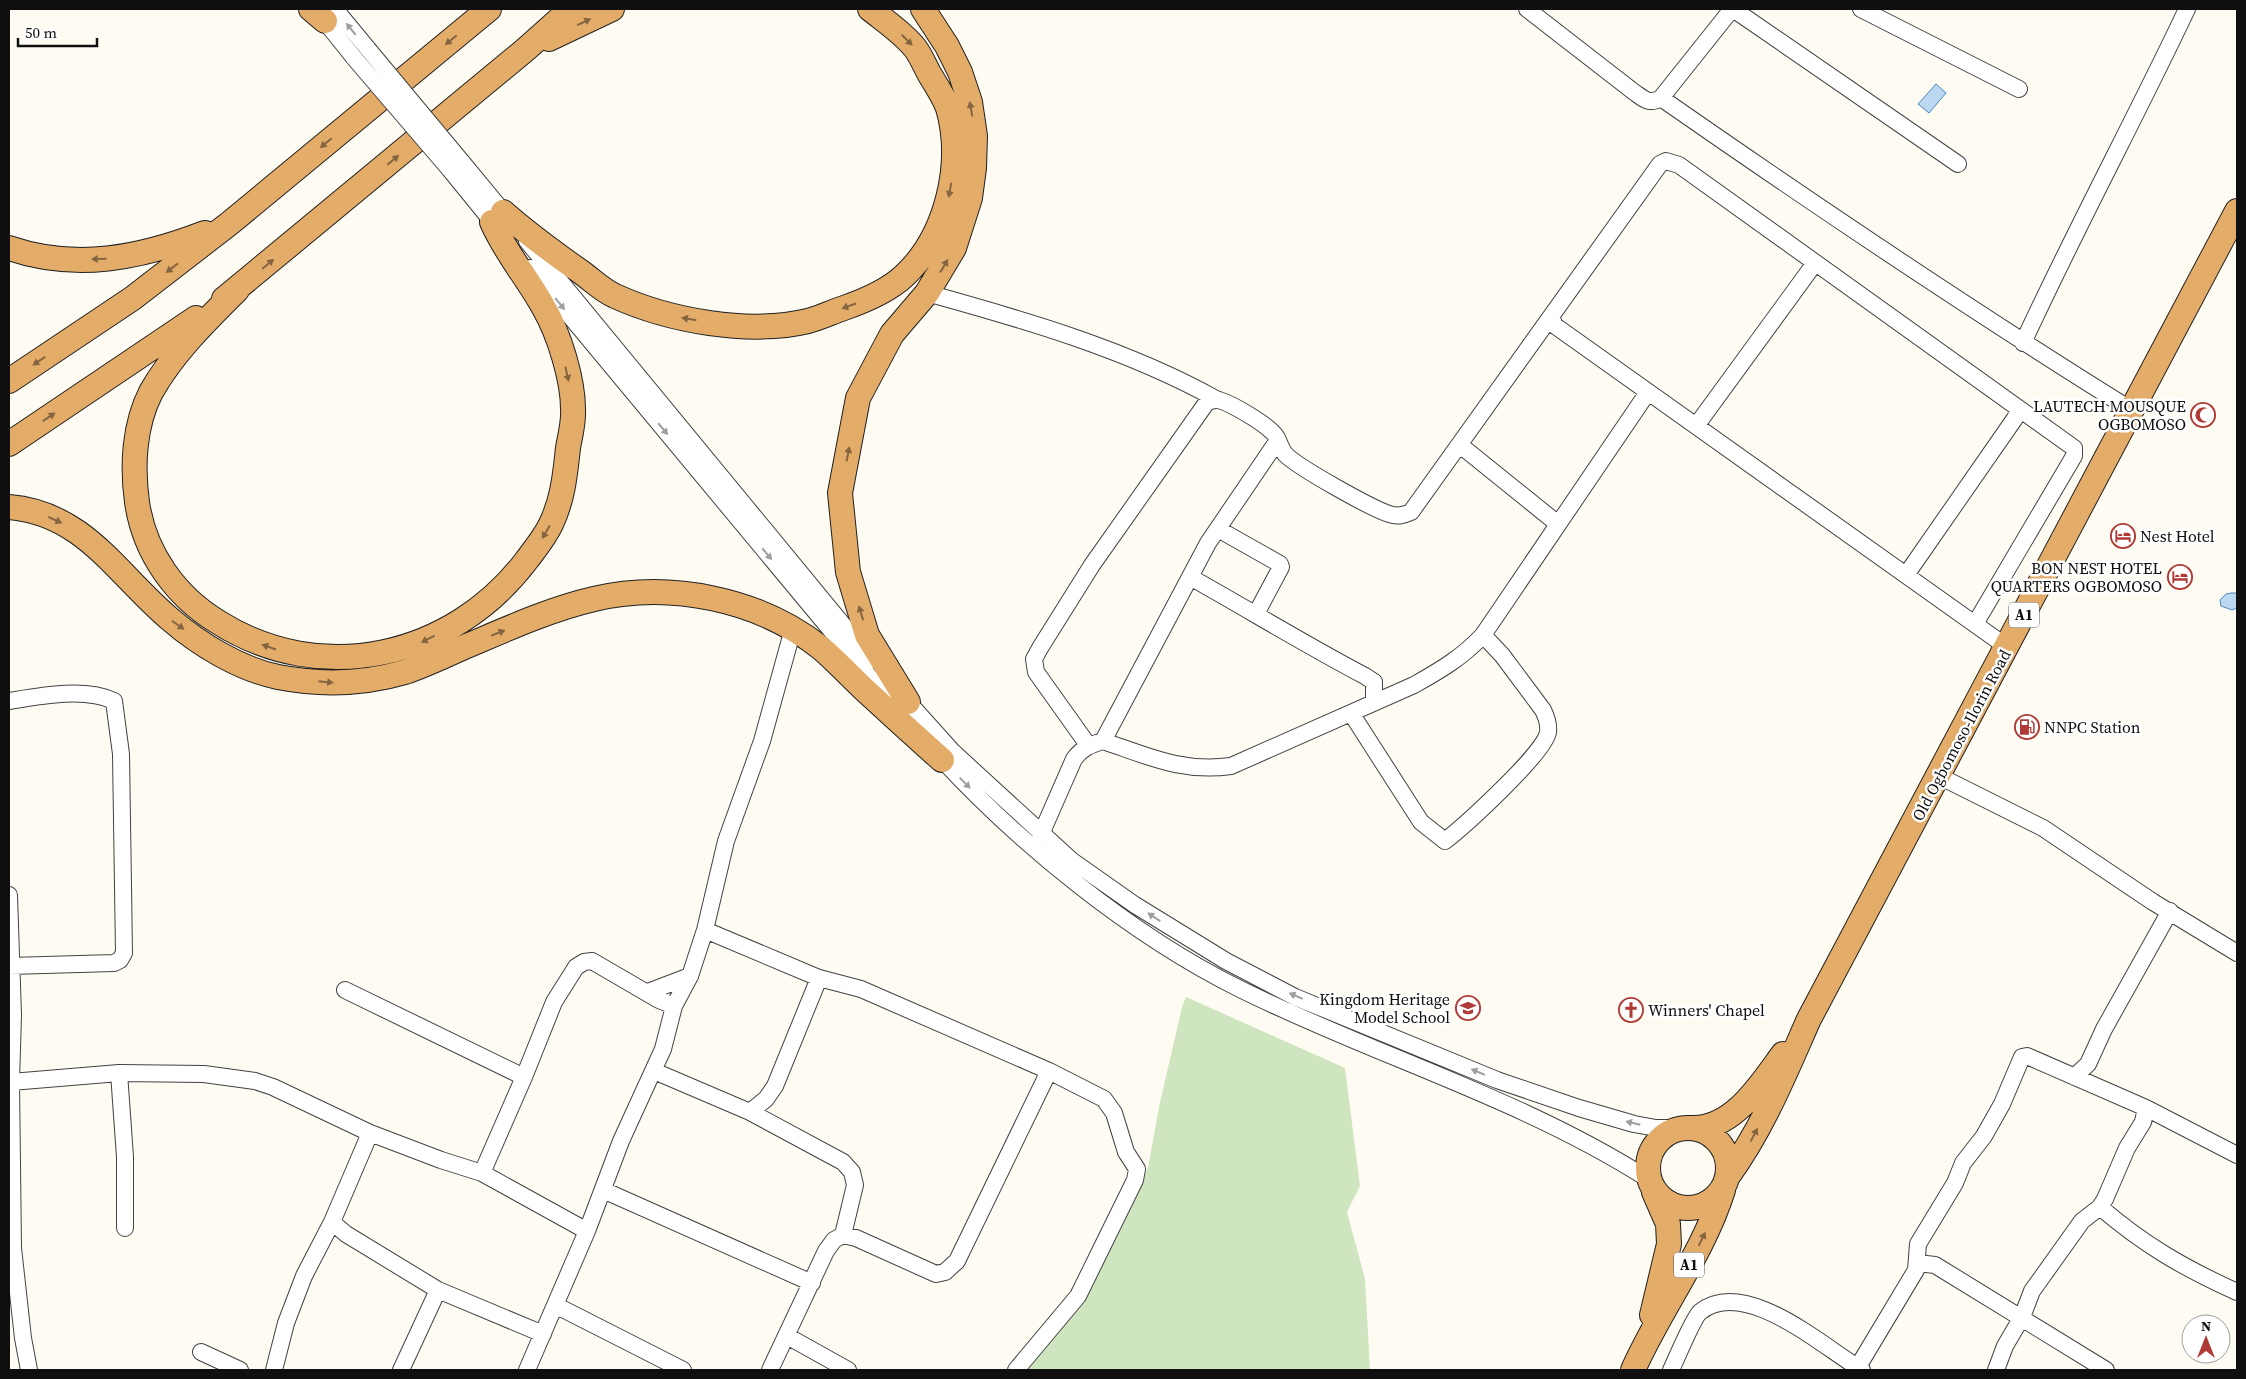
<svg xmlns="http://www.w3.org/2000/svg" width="2246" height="1379" font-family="'Source Serif 4',serif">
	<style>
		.green { fill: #cfe5bf }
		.water { fill: #bcd8f0; stroke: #4b86bf }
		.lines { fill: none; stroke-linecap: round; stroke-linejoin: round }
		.minor-casing { stroke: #424242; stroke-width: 18 }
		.highway-casing { stroke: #202020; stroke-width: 26 }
		.minor { stroke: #fff; stroke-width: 16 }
		.highway { stroke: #e4ac69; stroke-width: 24 }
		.minor-bridge-casing { stroke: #424242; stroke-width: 18; stroke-linecap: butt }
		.minor-bridge { stroke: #fff; stroke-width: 16 }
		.oneway { fill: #846540 }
		.oneway2 { fill: #9f9f9f }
		.labels { text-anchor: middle; stroke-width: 5; stroke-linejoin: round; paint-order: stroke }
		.shield { fill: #fff; stroke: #575757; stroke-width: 1 }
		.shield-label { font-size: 15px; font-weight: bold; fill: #0f0f0f }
		.poi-label { font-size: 16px; fill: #0f0f0f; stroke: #fff; text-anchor: end }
		.street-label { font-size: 16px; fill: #0f0f0f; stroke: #fff }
	</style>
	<rect width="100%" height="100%" fill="#fefcf2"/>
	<path class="green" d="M1186,997L1345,1068L1360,1186L1347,1212L1365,1279L1370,1370H1019L1051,1332L1148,1168L1159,1107L1182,1007Z"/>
	<path class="water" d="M1936,84L1946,93L1929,113L1918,104Z
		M2231,593H2237V608L2232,610L2221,606L2220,600L2226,594Z"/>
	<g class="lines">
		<defs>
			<path id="minor" d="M335,9L368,49
				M1527,9L1634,92C1644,99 1649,105 1661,98L1732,9
				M1733,9L1958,164
				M1861,9L2019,89
				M319,14L355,59
				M1661,98C1816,206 1972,311 2133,411
				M462,162L510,220
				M451,171L499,230
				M527,241L872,660
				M530,268L888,699
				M927,293C1025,320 1128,350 1216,399
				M1552,317L1554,325L2007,647
				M2023,343C2075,230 2134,121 2187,9
				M1696,426L1815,263
				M1460,445L1558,524
				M1218,529L1280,564L1281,567L1256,614
				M1906,575L2020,411
				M1190,577C1249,610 1306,645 1365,676L1374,682V702
				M901,694L953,752L1071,860L1135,905L1226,961L1295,997L1497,1080L1579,1108L1634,1124L1656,1128H1681
				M9,701C39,696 85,687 114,701L121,754L124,953L120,960L114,963L10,966
				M1351,713L1421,822L1445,841C1464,826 1545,753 1548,732C1549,724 1546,716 1543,710L1502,655L1483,635
				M1103,741C1148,756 1182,773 1231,766L1414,685C1439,671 1463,657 1483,635L1648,392
				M1088,745L1036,672L1034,659L1040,648L1092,565L1207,402C1212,401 1215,399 1219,400C1232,404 1275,428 1278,440
				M936,753C1018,843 1131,935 1240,989C1375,1056 1521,1098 1648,1179
				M1939,776L2043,828L2153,902L2237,953
				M1035,848L1074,759C1082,748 1090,745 1103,741L1208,543L1278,440C1280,445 1282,450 1285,454C1297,467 1371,508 1389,514C1398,517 1404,515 1411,512L1660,164L1666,161L1679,165L2074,448V456L1975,624
				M9,895L13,1015L11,1082L13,1248L23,1338L29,1370
				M705,930L819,978L861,989L1049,1071L1104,1099L1114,1113L1126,1152L1137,1169L1135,1180L1078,1296L1016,1370
				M345,990L524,1077
				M648,992L690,976
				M654,1071L750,1112L843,1162L852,1172L855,1185L843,1235
				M119,1073L125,1157V1228
				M2074,1077L2088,1064L2104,1029L2170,911
				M11,1082L119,1073L204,1074L255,1081L273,1087L370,1133L441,1160L482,1173L587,1231
				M750,1112L766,1099L775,1086L819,978
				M370,1133L332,1222L346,1234L438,1290L543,1334
				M482,1173L524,1077L554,1002L576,967L584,962L592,961L659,1000L674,1006
				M603,1190L812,1283
				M2100,1207C2144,1245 2184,1268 2237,1292
				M1917,1263L1935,1265L2106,1370
				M555,1305L683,1370
				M787,1336L848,1370
				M201,1352L240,1370
				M274,1370L286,1323L304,1276L332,1222
				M401,1370L438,1290
				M527,1370L587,1231L621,1141L663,1049L674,1006L690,976L705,930L726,841L762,741L793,629
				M770,1370L826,1251L834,1240L843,1235L856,1238L936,1274L945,1272L957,1261L1049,1071
				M1671,1370C1676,1360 1693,1318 1700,1312C1745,1276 1823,1347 1862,1370
				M1856,1370L1916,1270L1918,1244L1955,1183L1963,1163L1984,1136L2002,1104L2022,1057L2027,1056L2146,1108L2237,1155
				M1996,1370L2005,1346L2022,1317L2032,1291L2082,1221L2100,1207L2105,1199L2127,1148L2143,1122L2146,1108"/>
			<path id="highway" d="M311,9L325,21
				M549,39L612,9
				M503,212C528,234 554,253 581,272C592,280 603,291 615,296C670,321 749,335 808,321C820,318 832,312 844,308C864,301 888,291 904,276C947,236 964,164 948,108C944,97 936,85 930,75C925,66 921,56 915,48C903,33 885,21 870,9
				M9,248C76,271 140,258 205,233
				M237,290C205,322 173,353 151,392C134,425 132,466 137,502C144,552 175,596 218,622C322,688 453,657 526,561C535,549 545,537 551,524C563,499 565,475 568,448C570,436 574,422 573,409C573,379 559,334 544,308C527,277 506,254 492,222
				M224,299L525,50L571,9
				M9,381L133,298L230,223L489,9
				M9,444L196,318
				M9,507C85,513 118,576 171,620C200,645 240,669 278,677C319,685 364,684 405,672C426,665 448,654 469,645C509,628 551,609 594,599C670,581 759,599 821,648C837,662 852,678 867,692C892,715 917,738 942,760
				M908,702L867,635L848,572L840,493L858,398L892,334L927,293L954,248L970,198L974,168L975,136L970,102L960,72L947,46L923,9
				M1648 1168a40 40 0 1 1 80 0a40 40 0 1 1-80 0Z
				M1691,1128C1733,1130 1761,1084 1783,1054
				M1728,1176C1763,1128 1785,1073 1809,1019L2237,211
				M1652,1315L1669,1244L1668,1224L1654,1192
				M1633,1370C1660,1309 1703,1254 1723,1190"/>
		</defs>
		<use href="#minor" class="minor-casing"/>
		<use href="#highway" class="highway-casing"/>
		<use href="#minor" class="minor"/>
		<use href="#highway" class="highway"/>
		<defs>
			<path id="minor-bridge" d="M368,49L462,162
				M355,59L451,171"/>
		</defs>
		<use href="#minor-bridge" class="minor-bridge-casing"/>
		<use href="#minor-bridge" class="minor-bridge"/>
	</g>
	<defs><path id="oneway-solid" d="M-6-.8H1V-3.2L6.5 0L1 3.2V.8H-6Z" transform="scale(1.25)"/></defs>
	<g class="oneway">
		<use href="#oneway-solid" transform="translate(584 22) rotate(-25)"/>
		<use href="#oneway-solid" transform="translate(451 40) rotate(140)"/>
		<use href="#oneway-solid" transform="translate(907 40) rotate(45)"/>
		<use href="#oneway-solid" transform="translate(971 109) rotate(-100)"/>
		<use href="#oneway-solid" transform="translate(326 143) rotate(140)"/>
		<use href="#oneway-solid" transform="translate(393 160) rotate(-40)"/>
		<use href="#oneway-solid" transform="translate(950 190) rotate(100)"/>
		<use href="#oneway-solid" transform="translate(99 259) rotate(178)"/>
		<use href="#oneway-solid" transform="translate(268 264) rotate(-40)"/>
		<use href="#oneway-solid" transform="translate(944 266) rotate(-59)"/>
		<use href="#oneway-solid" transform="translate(172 268) rotate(142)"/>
		<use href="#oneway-solid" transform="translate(849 306) rotate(161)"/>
		<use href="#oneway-solid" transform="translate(689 319) rotate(-170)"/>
		<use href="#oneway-solid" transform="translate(39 361) rotate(146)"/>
		<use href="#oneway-solid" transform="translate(567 374) rotate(77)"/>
		<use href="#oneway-solid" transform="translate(49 417) rotate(-34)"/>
		<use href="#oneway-solid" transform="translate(848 454) rotate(-79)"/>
		<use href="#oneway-solid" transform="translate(55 520) rotate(24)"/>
		<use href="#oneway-solid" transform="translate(546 532) rotate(121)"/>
		<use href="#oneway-solid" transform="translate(861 613) rotate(-107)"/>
		<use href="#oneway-solid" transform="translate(178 625) rotate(35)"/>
		<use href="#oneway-solid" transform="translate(498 633) rotate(-22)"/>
		<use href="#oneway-solid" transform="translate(428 639) rotate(153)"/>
		<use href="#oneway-solid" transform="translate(269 647) rotate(-161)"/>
		<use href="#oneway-solid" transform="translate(326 682) rotate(6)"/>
		<use href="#oneway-solid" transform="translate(1754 1135) rotate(-62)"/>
		<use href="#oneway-solid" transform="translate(1702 1239) rotate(-64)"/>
	</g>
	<g class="oneway2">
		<use href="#oneway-solid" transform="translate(351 29) rotate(-129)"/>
		<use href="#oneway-solid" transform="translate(560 304) rotate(51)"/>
		<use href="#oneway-solid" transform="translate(663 429) rotate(50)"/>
		<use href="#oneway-solid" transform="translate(767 554) rotate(50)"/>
		<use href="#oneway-solid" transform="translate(965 783) rotate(45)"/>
		<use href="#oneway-solid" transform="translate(1154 917) rotate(-147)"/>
		<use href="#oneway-solid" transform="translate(1296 996) rotate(-157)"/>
		<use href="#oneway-solid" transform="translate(1478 1072) rotate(-157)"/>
		<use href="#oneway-solid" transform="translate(1633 1123) rotate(-167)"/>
	</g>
	<defs>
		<symbol id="mosque-ring" viewBox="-11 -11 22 22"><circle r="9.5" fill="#fff" stroke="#b03b36" stroke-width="1.5"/><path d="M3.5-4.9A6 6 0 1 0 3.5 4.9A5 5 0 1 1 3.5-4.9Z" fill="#b03b36"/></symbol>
		<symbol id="hotel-ring" viewBox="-11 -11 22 22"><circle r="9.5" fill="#fff" stroke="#b03b36" stroke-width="1.5"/><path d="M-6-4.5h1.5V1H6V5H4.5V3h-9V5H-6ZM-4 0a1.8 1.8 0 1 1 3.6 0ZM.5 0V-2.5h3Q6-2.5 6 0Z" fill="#b03b36"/></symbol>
		<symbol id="fuel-ring" viewBox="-11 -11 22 22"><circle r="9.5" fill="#fff" stroke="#b03b36" stroke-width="1.5"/><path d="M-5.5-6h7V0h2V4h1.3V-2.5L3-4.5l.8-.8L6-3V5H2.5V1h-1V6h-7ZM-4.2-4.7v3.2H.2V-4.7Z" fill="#b03b36"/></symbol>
		<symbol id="school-ring" viewBox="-11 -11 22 22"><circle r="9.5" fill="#fff" stroke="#b03b36" stroke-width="1.5"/><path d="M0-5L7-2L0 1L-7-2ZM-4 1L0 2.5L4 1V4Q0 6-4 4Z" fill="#b03b36"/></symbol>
		<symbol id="church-ring" viewBox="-11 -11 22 22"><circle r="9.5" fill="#fff" stroke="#b03b36" stroke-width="1.5"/><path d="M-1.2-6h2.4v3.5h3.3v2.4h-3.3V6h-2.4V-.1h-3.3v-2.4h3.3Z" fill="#b03b36"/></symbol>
	</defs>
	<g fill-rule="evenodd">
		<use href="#mosque-ring" x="2189" y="401" width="28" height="28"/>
		<use href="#hotel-ring" x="2109" y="522" width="28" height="28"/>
		<use href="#hotel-ring" x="2166" y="563" width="28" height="28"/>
		<use href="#fuel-ring" x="2013" y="713" width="28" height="28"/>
		<use href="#school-ring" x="1454" y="994" width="28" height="28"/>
		<use href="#church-ring" x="1617" y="996" width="28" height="28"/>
	</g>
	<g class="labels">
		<g class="shield">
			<rect x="2009" y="602.5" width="30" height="25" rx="4"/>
			<rect x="1674" y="1252.5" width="30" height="25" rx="4"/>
		</g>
		<g class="shield-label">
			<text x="2024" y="620">A1</text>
			<text x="1689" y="1270">A1</text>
		</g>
		<g class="poi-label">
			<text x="2186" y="412">LAUTECH MOUSQUE<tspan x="2186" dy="18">OGBOMOSO</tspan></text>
			<text x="2140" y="542" text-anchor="start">Nest Hotel</text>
			<text x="2162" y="574">BON NEST HOTEL<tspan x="2162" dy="18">QUARTERS OGBOMOSO</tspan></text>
			<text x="2044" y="733" text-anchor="start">NNPC Station</text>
			<text x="1450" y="1005">Kingdom Heritage<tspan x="1450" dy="18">Model School</tspan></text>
			<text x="1648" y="1016" text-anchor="start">Winners' Chapel</text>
		</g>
		<g class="street-label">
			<text transform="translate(1961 735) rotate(-62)" y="6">Old Ogbomoso-Ilorin Road</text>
		</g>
	</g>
	<rect width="2246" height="1379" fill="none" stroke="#0f0f0f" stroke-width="20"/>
	<g transform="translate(2206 1339)"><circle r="24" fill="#ffffff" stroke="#9f9f9f"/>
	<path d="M0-4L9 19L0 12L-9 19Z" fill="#b03b36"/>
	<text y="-8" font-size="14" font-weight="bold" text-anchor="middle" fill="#0f0f0f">N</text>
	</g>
	<path d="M18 38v8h79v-8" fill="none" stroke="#0f0f0f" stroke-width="2.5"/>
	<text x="25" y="38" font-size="15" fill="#0f0f0f" stroke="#ffffff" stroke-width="4" paint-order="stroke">50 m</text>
</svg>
